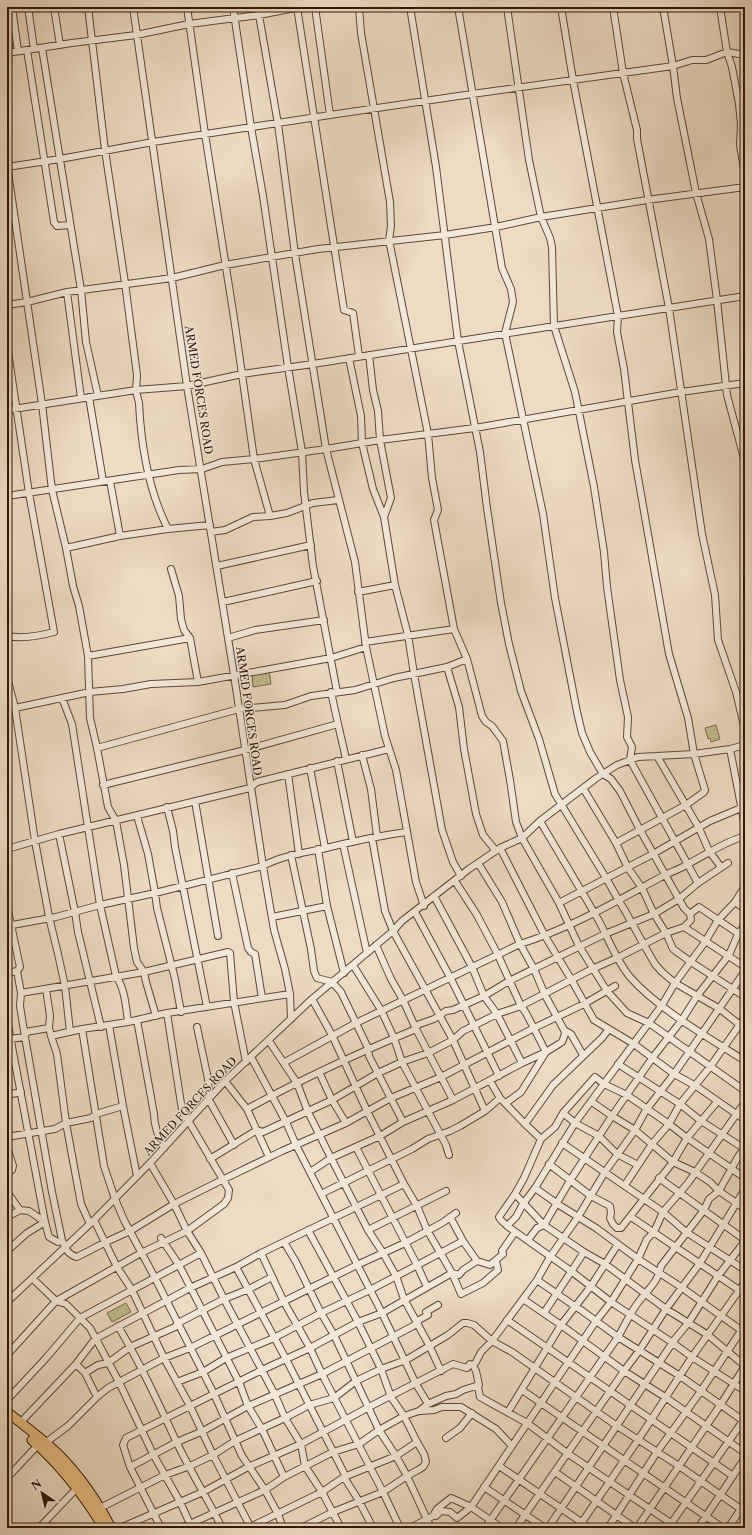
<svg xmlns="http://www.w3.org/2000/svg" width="752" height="1535" font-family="'Libre Caslon Text',serif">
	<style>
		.park { fill: url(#park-dots); stroke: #766a4c }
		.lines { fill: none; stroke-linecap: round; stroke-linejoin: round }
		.minor-casing { stroke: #5d4738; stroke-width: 8 }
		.highway-casing { stroke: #2d1609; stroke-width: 11 }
		.minor { stroke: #f3e8d8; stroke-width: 6 }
		.highway { stroke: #e6be82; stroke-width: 9 }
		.labels { text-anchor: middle; stroke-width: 3; stroke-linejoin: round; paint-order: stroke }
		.street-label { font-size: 11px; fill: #2d1609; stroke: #f3e8d8 }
	</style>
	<defs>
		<pattern id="park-dots" width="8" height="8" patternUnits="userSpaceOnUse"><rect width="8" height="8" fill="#c0be8e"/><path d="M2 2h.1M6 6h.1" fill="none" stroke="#a5a379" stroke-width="1.8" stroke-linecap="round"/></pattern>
	</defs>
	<rect width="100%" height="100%" fill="#eddbc3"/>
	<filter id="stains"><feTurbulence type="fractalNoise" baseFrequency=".005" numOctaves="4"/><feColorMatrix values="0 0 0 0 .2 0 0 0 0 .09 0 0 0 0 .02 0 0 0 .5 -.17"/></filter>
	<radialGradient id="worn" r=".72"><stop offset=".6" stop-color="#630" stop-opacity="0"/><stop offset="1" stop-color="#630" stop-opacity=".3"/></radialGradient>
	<path class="park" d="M269,671L271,684L253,687L252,674Z
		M716,725L720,739L711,742L710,738L708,739L705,728Z
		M126,1303L131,1312L112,1322L107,1313Z"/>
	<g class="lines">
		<defs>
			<path id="minor" d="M12,7L18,51
				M28,7L34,49
				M54,7L60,45
				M88,7L105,150L125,283L137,375C137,380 136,386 136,391C137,395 138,399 139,403C141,444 149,492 168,529
				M133,7L187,386L234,675L263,866L274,930L285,969L290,994L291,1019
				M187,7L205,134L234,318L254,459L270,516
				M233,7L251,127L263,196L288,367L302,452L304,492L313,566L337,692
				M297,7L344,310L353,313L359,356
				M315,7L330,115
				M410,7L436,167L458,341L480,452L487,508L501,603L509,644L521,691L539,739L555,794L606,878L619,901L624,909L644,945L655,964L662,972L675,983L720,1009L745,1029
				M458,7L502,268L511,289L513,302L505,333L543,514L555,598L577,712L582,733L590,752L603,774L611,779L620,791L640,830L684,908L690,914
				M507,7L529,160L541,217L550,238L552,247L554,326L575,392L594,487L604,552L607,587L620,680L628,717L627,737L632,747L630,760L698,883
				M561,7L573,80L618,316L617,332L624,369L635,460L669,654L688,718L694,754L705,790L704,792L686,805L616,843
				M613,7L623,73L637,130V139L669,308L702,534L715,595L718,640L736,692L745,730
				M663,7L673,66L677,98L696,193L709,239L717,300L727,395L745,462
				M720,7L727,52L732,67L739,104L741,124L740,145L745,175
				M259,15L278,124L295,254L326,449L355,562L366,647L385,736L396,770L416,882L424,906
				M7,34L10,53
				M42,48L81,290L86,342L98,396
				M27,50L54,222L57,226L70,225
				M7,53L72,43L136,35L189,24L259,15L300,7
				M7,165L42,404L52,490L66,548L73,586L79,606L88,656L90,718L97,748L108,807L116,821L124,865L134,948L137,962L144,972L228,952L230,953L234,1002L246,1062
				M7,167L60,159L153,142L330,115L472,94L673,66L692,60H706L727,52L745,55
				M67,292L81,398
				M7,305L27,302L67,292L172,278L225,265L318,249L445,235L496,227L541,217L647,200L745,187
				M7,345L29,493L54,632C39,636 22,639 7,636
				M369,355L373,390L378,411L380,440L391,498L384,517L395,585L408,635L414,674L442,830L453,862L461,876
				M349,358L361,416L362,443L373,489L384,517
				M89,397L103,481
				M7,410L136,390L187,386L242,374L313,364L745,296
				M110,481L120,536
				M7,496L179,470L202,469L222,462L254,459L326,449L380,440L475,428L681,392L745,383
				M211,532L225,530L253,517L270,516L287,513L313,503L338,500
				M66,548L120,536L168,529L210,525
				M217,566L311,545
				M171,569L179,596L181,619L184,630L190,638L198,682
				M358,592L395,585
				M223,602L317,581
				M228,638L255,630L324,620
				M365,642L454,629
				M88,656L190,638
				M467,659L482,716L486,722L492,726L503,741L510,780L516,822L522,838L559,903L579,946L607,991L627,1013L649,1023L745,1091
				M447,667L459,707L464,749L476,814L483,835L496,851
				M7,677L15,708L35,841L49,917L58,954L65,986L70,1032
				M331,692L338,724
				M62,698L72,724L100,905L116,976C125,989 126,1007 128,1022
				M7,705L15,708L90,692L123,689L151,684L198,682L331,658L366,647
				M97,748L239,709L285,705L311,696L355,690L394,678L447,667L467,659L454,629L434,520L438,510L432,478L428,434L389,240L391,226L390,202L361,33L359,7
				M730,749L745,826
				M362,755L371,789L377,836
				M657,756L699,828L709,851L721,867
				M337,761L353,842
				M310,768L325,848
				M288,774L299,854
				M103,785L245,750L338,724L346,759
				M583,788L616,843L628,868L642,888L654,914L666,933L673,949L691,962L745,997
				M195,801L218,936
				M167,807L173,831L175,847L207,1007
				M137,816L148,854L155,893L157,908L175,979L181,1012
				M540,821C560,855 580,888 599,921C609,940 616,960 630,977C658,1009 708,1037 745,1061
				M59,834L75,912L78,932L101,1027
				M372,838L385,911L393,931L453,1040L485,1111
				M343,844L367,953
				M500,848L545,936L571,979L594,1020L634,1044L674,1074L696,1086L745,1120
				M7,849L59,834L250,788L257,782L389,749
				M318,849L327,906L344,973
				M291,855L311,949L314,971L317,978L332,982L341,992L368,1048L369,1056L403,1122
				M232,873L248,948L251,952L255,954L262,998
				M455,881L477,915L498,955L521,1006L526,1013L546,1052L521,1092L506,1103
				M434,896L472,967L484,996L497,1014L522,1063
				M735,902L745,909
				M559,903L653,854L710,821L741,808
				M7,906L20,967L17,971L7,973
				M415,912L450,977L499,1076
				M272,917L327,906
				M7,926L56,917L100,905L155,893L263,866C281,856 302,853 322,849C350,842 378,836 406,832
				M684,927L745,967
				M376,945L391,979L403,1000L416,1029L453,1100
				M353,965L381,1010L394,1038L402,1062L446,1145L449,1155
				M17,971L21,993L144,972L146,982L156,1016
				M46,989L50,1016L49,1028
				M21,993L20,1006L25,1037L52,1192L62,1240
				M312,999L332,1035L367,1111L404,1184L417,1206L427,1230L452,1273L461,1294L483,1283L498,1270L496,1261
				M7,1020L45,1222L27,1233L7,1251
				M137,1020L154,1114C154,1127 159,1137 164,1148
				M109,1025L123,1106L137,1176
				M197,1027L208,1079L209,1100L234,1145
				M82,1029L104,1166L115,1199L124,1220L155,1278L214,1394L242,1456L265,1490L278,1514L283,1528
				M564,1030L571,1034L583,1055
				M10,1039L25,1037L26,1032L49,1028L51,1036
				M269,1041L297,1083L308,1112L331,1158L368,1230L383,1253L396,1276L404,1299L429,1345L441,1371
				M251,1057L286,1122L296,1145L382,1313L416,1384L428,1404
				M285,1062L356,1023L520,944C571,928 617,901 663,876C671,872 680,869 688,864C707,854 724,842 745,836
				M618,1064L680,1104L701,1121L745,1149
				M319,1072L332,1100L346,1123
				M225,1081L247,1109L269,1157
				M490,1081L500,1098L525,1124L541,1139
				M7,1095L21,1092
				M592,1102L612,1116L635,1130L673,1162L695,1172L710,1182L719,1191L745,1209
				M247,1109C302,1079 358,1053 416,1029L417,1025L434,1019L446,1011L453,1010L484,996L509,981L605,934L654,914L679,899L698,883L728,863
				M563,1113L575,1123L599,1136L617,1154L638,1165
				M525,1124L553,1085L602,1038L609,1029
				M7,1137L55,1129L66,1123L91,1118L96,1114L123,1106
				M562,1143L663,1212L686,1232L745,1270
				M7,1147L13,1166L12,1170L7,1171
				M356,1147L417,1265L427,1287
				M210,1159L257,1130L263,1132L332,1100L378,1073L402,1062L428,1053L453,1040L463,1031L497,1014L521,1006L592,969L617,958L666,933L684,927L691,920L690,914L699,907L745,938
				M150,1163L174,1204L187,1231L201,1253L224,1299L275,1395L285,1418L301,1444L305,1466L322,1492L341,1528
				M549,1164L591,1196L610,1206L611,1213L610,1218L613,1224L617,1228H621L673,1162L687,1138L717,1102
				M310,1172L331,1158L380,1136L403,1122L453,1100L522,1063L546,1052L562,1042L565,1034L564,1030L545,995L534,969L520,944L502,902L478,863
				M659,1178L745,1240
				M745,1178L687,1138L669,1124L627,1095L604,1084L595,1077L563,1113L555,1127L541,1139L524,1178L515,1194L499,1217L500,1219L507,1226L571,1271L611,1302L673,1343L692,1357L745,1391
				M625,1185L652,1144L669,1124L680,1104L710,1067L745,1017
				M535,1188L559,1205L596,1228L638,1259L681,1287L745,1333
				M7,1192L20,1210L29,1211L45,1222L49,1237L58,1242L62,1240C65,1248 68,1255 77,1257L106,1242L130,1231L174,1204L222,1180L282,1151L346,1123L391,1098L441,1077L534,1028L584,1004L615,986
				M321,1194L412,1149L428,1139L450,1131L460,1126L485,1111L500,1098
				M515,1194L544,1225L584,1252L605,1264L666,1309L708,1335L745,1366
				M7,1217L20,1210
				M631,1217L745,1294
				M94,1220L117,1267L132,1290L164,1358L190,1406L213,1455L251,1528
				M90,1224L81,1204L66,1123L57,1054L51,1036L82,1029L128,1022L167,1013L290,994
				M507,1226L516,1217L523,1204L535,1188L575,1123L662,1005L675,983L705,942L718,920L735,902L745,886
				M368,1230L446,1191
				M161,1238L179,1265L239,1382L248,1406L262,1429L284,1477
				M528,1240L537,1228L544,1225L571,1179L612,1116L653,1057L682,1020L697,996L729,955L738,934L745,925
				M463,1241L477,1261
				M284,1242L296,1262L321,1313L334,1335L379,1430L396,1456L407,1476L431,1528
				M261,1253L284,1302L310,1348L322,1374L383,1492L400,1528
				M236,1267L286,1359L345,1475L344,1477L359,1501L373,1528
				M33,1279L56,1301L66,1304L90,1328L119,1382L153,1454L180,1502L192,1528
				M537,1280L576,1307L581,1310L618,1337L680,1376L745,1422
				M523,1299L561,1325L624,1371L665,1397L745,1453
				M7,1302L94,1220L150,1163L225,1081L312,999L393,931L402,921L469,869L500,848L522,838L540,821L595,779L617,765L638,757L694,754L730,749L745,745
				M544,1313L584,1252
				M507,1320L733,1476
				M118,1326C140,1363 158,1402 176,1441C190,1471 208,1499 222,1528
				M7,1355L56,1301L141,1253L187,1231L224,1204L228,1198L229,1190L182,1110L167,1013
				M76,1364L85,1373L97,1397
				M85,1373L98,1365L108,1363L130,1347L175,1327L178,1323L224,1299L249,1289L272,1277
				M177,1382L203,1372L226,1358L274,1338L321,1313L370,1290L463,1241L450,1217
				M479,1385L478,1387L480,1397L527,1423L567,1453L678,1528
				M522,1390L723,1528
				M7,1400L47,1357L80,1318L201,1253
				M421,1411L434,1410L442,1407H461L496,1429L512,1446
				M508,1412L561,1325L591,1286L618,1244
				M20,1423L76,1364L95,1339L190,1288L236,1267L261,1253L404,1184
				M446,1438L460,1428L472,1413
				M45,1443L68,1426L97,1397L108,1388L164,1358L190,1348L357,1265L405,1243L442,1223L456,1213
				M499,1466L590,1528
				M130,1467L177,1442L203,1431L248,1406L322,1374L417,1324L419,1320L428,1315L426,1312L438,1305
				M555,1472L635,1528
				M7,1478L38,1445
				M484,1487L545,1528
				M100,1508L165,1475L190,1466L213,1455L235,1441L285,1418L309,1405L334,1398L356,1381L381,1369L406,1360L448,1335L463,1323H467L474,1325L492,1341L512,1352L617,1426L679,1466L745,1512
				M433,1516H436L441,1511L450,1512L457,1518L471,1507L596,1321L611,1302L638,1259L647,1239L654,1232L663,1212L688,1183L745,1102
				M39,1528L77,1488
				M120,1528L203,1492L248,1467L301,1444L369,1407L453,1364L467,1368L470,1364L473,1365
				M161,1528L130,1467L123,1445L126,1438L262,1370L310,1348L358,1322L382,1313L452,1273L459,1275L463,1270L477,1261L490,1265L503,1254L502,1251L515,1232
				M181,1528L265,1490L284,1477L333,1452L359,1444L379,1430L404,1416L419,1411L428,1404L446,1396L456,1394L463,1390L479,1385L476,1371L473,1365L476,1362L481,1352L492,1341L537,1280L550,1257L578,1217L605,1172L635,1130L646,1110L674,1074L745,971
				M248,1528L322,1492L344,1477L396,1456L417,1442
				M301,1528L333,1512L383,1492L407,1476L418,1470L423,1467L426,1462L424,1454L417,1442L404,1416L391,1397L381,1369L358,1322L308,1230
				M410,1528L433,1516L437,1509L451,1498L471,1507L502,1528
				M485,1528L618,1337C625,1325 631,1311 640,1300C649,1289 659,1280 661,1266L704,1210L709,1199L719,1191L738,1157L745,1147
				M516,1528L624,1371L639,1351L666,1309L700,1263L745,1189
				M548,1528L675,1339L689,1322L718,1276L745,1241
				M578,1528L638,1440L692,1357L745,1282
				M608,1528L657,1452L701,1391L745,1325
				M637,1528L721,1404L745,1366
				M668,1528L745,1418
				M698,1528L745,1458
				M728,1528L745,1503"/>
			<path id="highway" d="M7,1412C24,1425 41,1438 57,1453C79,1475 97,1501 111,1528
				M32,1440C62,1466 84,1495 104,1528"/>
		</defs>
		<use href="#minor" class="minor-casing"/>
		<use href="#highway" class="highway-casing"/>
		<use href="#minor" class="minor"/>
		<use href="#highway" class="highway"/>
	</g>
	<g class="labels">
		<g class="street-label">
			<text transform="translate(199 390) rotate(81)" y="4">ARMED FORCES ROAD</text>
			<text transform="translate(249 711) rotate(82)" y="4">ARMED FORCES ROAD</text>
			<text transform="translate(190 1106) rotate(-47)" y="4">ARMED FORCES ROAD</text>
		</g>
	</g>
	<rect width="752" height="1535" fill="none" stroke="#eddbc3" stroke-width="24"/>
	<rect x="8" y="8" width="736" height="1519" fill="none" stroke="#2d1609" stroke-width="2"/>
	<rect x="12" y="12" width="728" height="1511" fill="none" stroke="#2d1609"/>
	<g transform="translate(42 1493) rotate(325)" stroke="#f3e8d8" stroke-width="3" paint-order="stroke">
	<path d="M0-3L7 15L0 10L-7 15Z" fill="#2d1609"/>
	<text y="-6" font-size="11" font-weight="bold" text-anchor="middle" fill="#2d1609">N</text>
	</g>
	<rect width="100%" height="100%" filter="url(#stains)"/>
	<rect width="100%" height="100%" fill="url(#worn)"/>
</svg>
